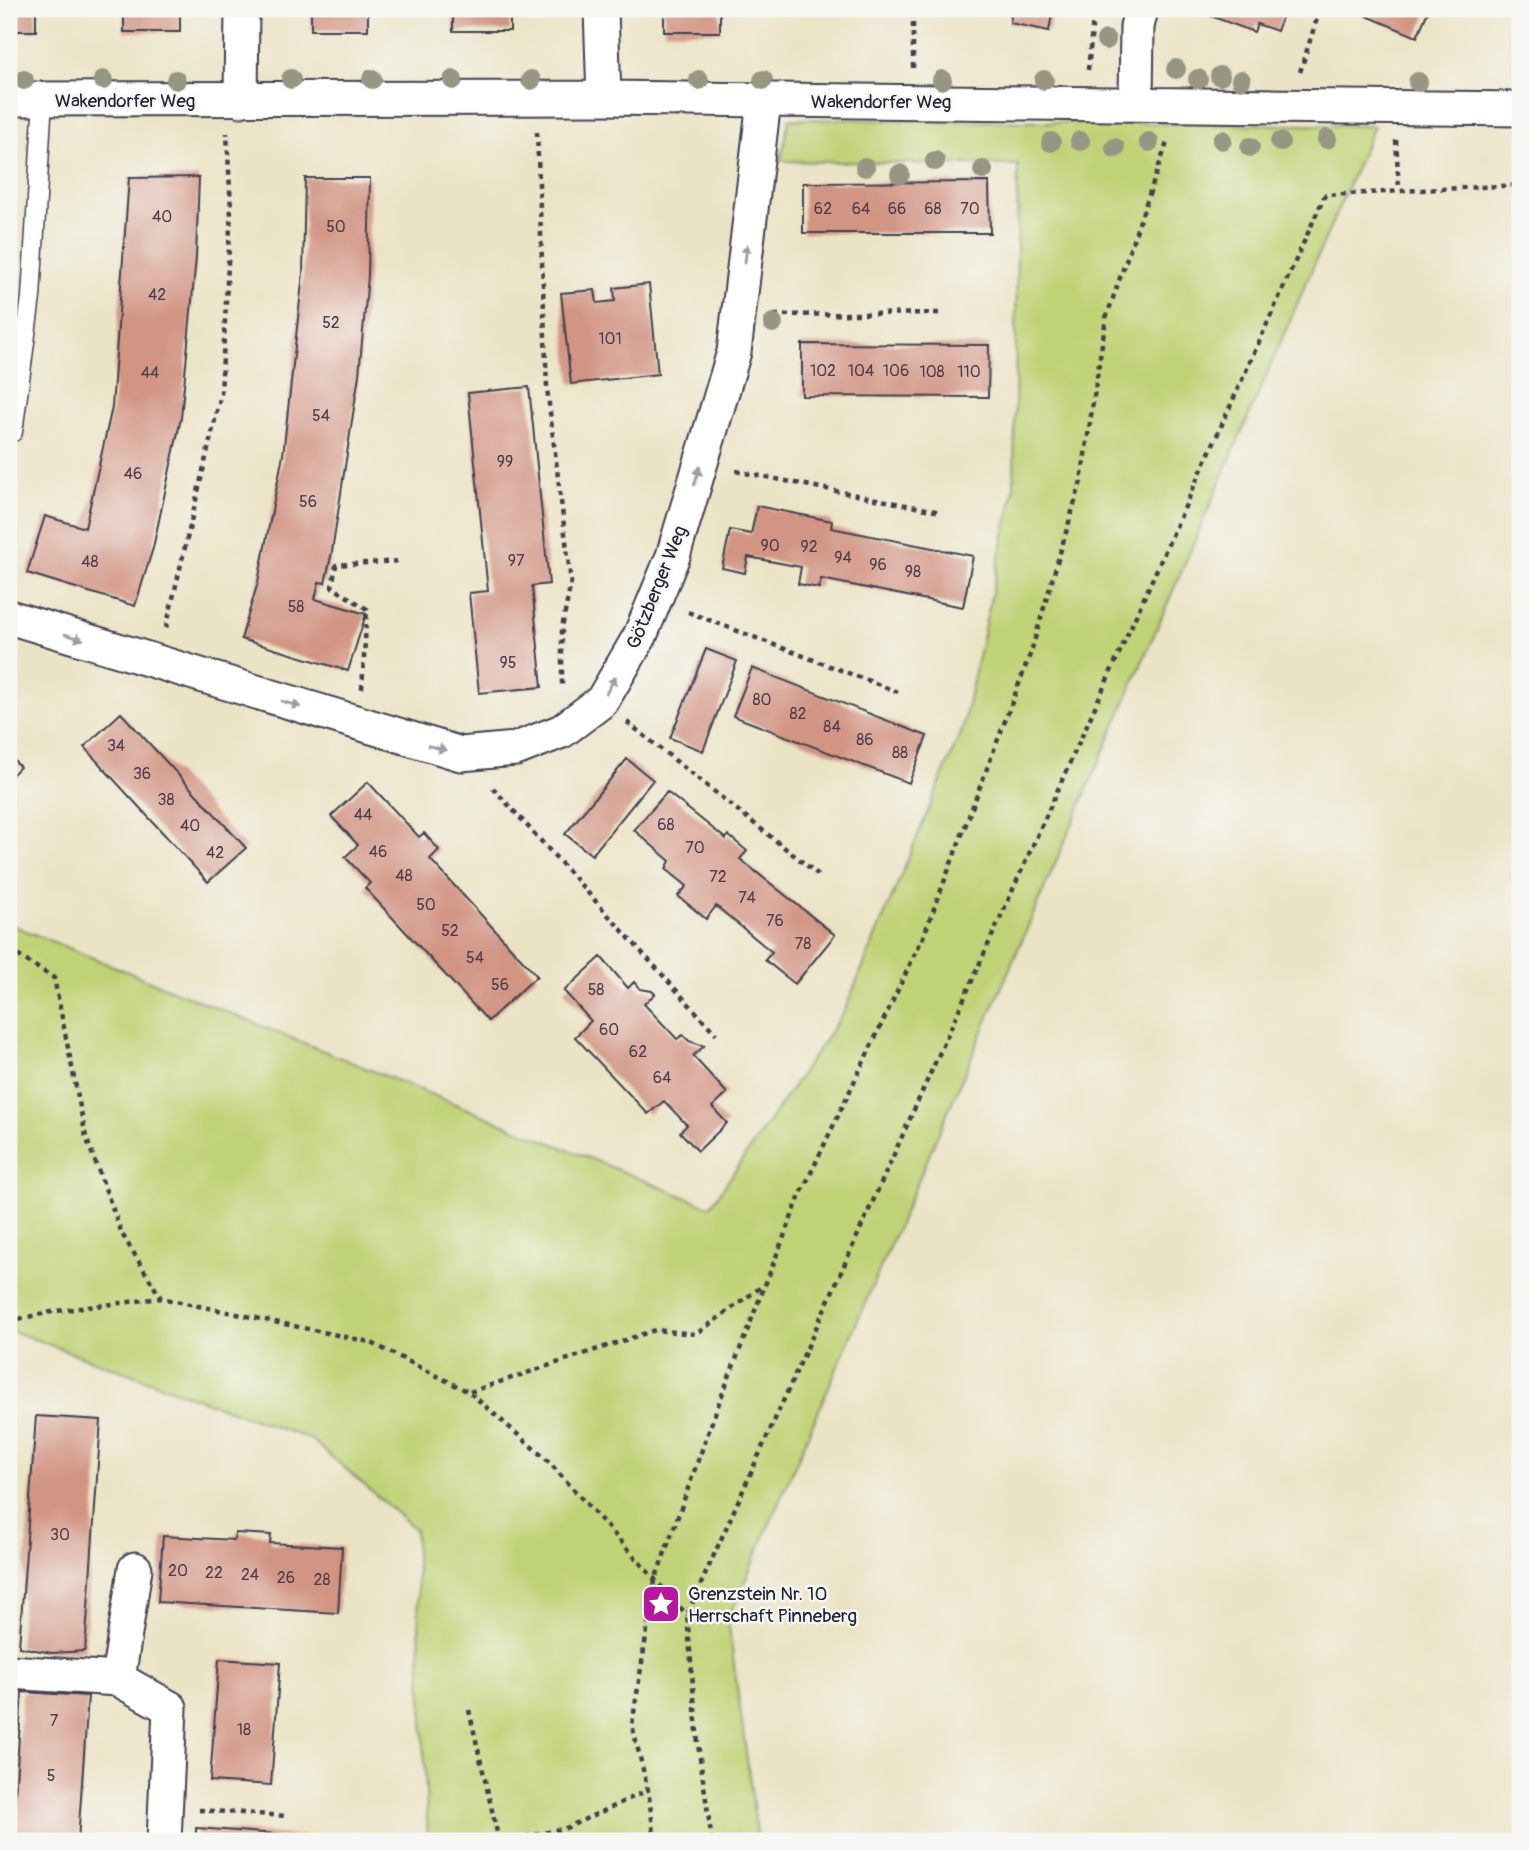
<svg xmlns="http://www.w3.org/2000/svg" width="1529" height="1850" font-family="Pangolin,sans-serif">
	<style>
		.green { fill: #bfd275; stroke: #707a58; stroke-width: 2 }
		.building { fill: #d29483 }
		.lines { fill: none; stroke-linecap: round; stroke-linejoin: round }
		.service-casing { stroke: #403f50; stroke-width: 21 }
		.minor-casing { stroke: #403f50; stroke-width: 37 }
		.path { stroke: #403f50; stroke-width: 4.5; stroke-dasharray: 5 5; stroke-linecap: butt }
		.service { stroke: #fff; stroke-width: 18 }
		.minor { stroke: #fff; stroke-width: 33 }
		.tree { fill: #969682 }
		.oneway { fill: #9c9ca7 }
		.labels { text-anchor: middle; stroke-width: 5; stroke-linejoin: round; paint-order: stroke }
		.number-label { font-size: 16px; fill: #4e3e4d }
		.street-label { font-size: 19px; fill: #22223b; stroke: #f6f6f2 }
		.poi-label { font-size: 19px; fill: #22223b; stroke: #f6f6f2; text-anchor: start }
	</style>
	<rect width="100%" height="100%" fill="#f6f6f2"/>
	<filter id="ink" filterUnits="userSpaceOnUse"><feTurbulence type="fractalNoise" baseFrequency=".0143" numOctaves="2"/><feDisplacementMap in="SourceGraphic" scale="14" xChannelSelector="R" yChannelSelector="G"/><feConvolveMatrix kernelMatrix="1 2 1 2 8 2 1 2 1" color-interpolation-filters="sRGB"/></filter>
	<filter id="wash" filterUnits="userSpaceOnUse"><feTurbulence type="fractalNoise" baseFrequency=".00686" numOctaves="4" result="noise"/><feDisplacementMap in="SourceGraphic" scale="28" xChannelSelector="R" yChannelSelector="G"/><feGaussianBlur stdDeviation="1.57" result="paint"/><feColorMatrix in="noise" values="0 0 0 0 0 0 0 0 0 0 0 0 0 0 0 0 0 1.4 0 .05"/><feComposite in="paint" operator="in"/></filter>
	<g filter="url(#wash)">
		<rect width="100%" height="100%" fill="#ebe3c5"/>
		<path class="green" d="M789,119L1374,126L728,1620L758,1841H428L415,1529L312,1440L9,1330V924L710,1207L844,1012L963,727L1014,489L1018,165L781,161Z"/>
		<g id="blocks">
			<path class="building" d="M9,9H36V31H9Z
				M124,9H180V32H124Z
				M311,9H368V30H311Z
				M453,9H510V31H453Z
				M664,9H720V32H664Z
				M1012,9H1053L1049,31L1010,23Z
				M1211,9H1285L1277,31L1257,24L1254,32L1208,15Z
				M1364,9H1429L1417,37L1362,14Z
				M199,177L196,257L181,418L153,548L135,606L27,573L45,516L85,528L112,407L129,178Z
				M305,178H370L368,276L359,375L332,552L325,583L319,582L315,599L366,614L348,671L241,639L258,582L283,455L303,273Z
				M989,182L990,233H803V183Z
				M649,284L658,374L571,384L561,293L595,290L597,303L615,301L614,288Z
				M802,344L989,345L988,397L802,396Z
				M529,387L549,584L532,586L542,687L479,693L469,593L488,591L468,393Z
				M757,506L832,521L831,528L973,556L963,607L821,579L819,588L798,584L801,567L748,557L745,573L722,568L730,530L751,534Z
				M706,649L737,661L703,751L670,738Z
				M752,668L927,736L909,783L733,716Z
				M121,713L246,848L208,882L84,747Z
				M9,755L20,767L9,778Z
				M627,759L653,780L592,855L565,834Z
				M368,782L419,837L424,833L439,850L430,859L537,976L488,1021L365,888L370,883L345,857L358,845L331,816Z
				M667,792L726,839L728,835L747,851L740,859L835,935L795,984L765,960L772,952L716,906L706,919L678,896L687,886L666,869L670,861L634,830Z
				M601,957L628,988L634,982L640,989L652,991L655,994L644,1004L677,1039L683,1035L689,1041L704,1046L693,1056L727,1093L712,1107L727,1123L698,1151L680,1132L687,1125L664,1101L648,1114L575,1037L591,1021L564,991Z
				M36,1416L101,1420L85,1651L52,1653L19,1647Z
				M235,1533L271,1535L270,1543L342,1547L338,1613L158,1602L163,1536L234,1540Z
				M219,1659L280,1663L271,1785L210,1781Z
				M22,1692L88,1696L78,1841H12Z
				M196,1828L319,1837L318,1841H196Z"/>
		</g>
	</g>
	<g filter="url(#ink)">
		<use href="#blocks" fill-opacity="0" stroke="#403f50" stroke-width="2"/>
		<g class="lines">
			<defs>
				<path id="service" d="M13,432L31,297L43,99"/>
				<path id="minor" d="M601,9L604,98
					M9,99L604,98L1520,109
					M241,100L242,9
					M1136,102L1137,27L1141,9
					M9,617L461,754L516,749L562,731L602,701L640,636L673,556L734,352L764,101
					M9,1672L118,1679L170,1708L164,1841
					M118,1679L135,1569"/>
			</defs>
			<use href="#service" class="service-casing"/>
			<use href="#minor" class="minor-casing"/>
			<path class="path" d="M913,68V9
				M1088,70L1094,9
				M1300,72L1320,9
				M537,132L547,388L571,582L562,628V688
				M1396,140L1399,189
				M774,315L941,313
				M736,471L941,512
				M688,612L898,692
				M166,628L221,394L231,209L227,133
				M362,689L367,609L332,587L336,565L400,561
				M627,722L820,876
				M493,788L716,1034
				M9,950L54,978L86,1137L122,1234L161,1298
				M9,1321L56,1311L161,1298L370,1342L469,1392L547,1460L687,1615
				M470,1392L655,1330L696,1334L764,1285
				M469,1710L499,1841
				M199,1810L286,1816
				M506,1841L566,1828L648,1790
				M655,1841L648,1790L632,1725L655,1580L717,1408L799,1198L924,935L1031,652L1081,481L1106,318L1168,140
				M712,1841L698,1744L687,1615L1325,195L1520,185"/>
			<use href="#service" class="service"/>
			<use href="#minor" class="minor"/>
		</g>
		<g class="tree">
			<circle cx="1106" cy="40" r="10"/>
			<circle cx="1176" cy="69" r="10"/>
			<circle cx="1220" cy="76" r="10"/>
			<circle cx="291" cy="79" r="10"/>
			<circle cx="372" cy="79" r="10"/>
			<circle cx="1198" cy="79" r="10"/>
			<circle cx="24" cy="80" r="10"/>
			<circle cx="103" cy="80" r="10"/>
			<circle cx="176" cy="80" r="10"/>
			<circle cx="453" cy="80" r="10"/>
			<circle cx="531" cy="80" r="10"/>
			<circle cx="699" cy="80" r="10"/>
			<circle cx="763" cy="80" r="10"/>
			<circle cx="942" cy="80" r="10"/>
			<circle cx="1044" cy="80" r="10"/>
			<circle cx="1241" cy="80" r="10"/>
			<circle cx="1418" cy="82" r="10"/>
			<circle cx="1327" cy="139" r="10"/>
			<circle cx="1222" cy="140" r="10"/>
			<circle cx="1080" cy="141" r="10"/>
			<circle cx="1051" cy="142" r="10"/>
			<circle cx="1149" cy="142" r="10"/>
			<circle cx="1280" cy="142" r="10"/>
			<circle cx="1250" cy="147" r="10"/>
			<circle cx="1115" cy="148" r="10"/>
			<circle cx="935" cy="161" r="10"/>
			<circle cx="865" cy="167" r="10"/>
			<circle cx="983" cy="170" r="10"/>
			<circle cx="900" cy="174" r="10"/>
			<circle cx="773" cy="323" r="10"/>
		</g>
		<defs><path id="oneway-solid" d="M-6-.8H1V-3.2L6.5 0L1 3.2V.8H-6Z" transform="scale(1.75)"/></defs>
		<g class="oneway">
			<use href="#oneway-solid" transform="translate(746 254) rotate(-83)"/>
			<use href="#oneway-solid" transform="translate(697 476) rotate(-73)"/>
			<use href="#oneway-solid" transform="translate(74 637) rotate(17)"/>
			<use href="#oneway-solid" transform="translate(611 685) rotate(-60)"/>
			<use href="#oneway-solid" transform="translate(291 704) rotate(17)"/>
			<use href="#oneway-solid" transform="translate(437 748) rotate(14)"/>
		</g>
	</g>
	<defs>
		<symbol id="sight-square" viewBox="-11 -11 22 22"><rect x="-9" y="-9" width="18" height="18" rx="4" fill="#b5179e" stroke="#f6f6f2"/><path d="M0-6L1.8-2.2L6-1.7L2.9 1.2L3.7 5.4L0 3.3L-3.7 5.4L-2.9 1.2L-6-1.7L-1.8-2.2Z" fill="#fff"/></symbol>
	</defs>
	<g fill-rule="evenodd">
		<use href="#sight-square" x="639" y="1582" width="44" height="44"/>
	</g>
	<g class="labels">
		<g class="number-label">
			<text x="823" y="214">62</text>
			<text x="861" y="214">64</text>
			<text x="897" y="214">66</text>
			<text x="933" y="214">68</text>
			<text x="970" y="214">70</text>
			<text x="162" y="222">40</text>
			<text x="336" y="232">50</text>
			<text x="157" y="300">42</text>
			<text x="331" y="328">52</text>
			<text x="610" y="344">101</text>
			<text x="823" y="376">102</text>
			<text x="861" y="376">104</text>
			<text x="896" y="376">106</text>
			<text x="932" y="377">108</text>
			<text x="969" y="377">110</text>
			<text x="150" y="378">44</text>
			<text x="321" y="421">54</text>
			<text x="505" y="467">99</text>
			<text x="133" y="479">46</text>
			<text x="308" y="507">56</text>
			<text x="770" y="551">90</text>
			<text x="809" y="552">92</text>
			<text x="843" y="563">94</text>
			<text x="516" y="566">97</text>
			<text x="90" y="567">48</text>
			<text x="878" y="570">96</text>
			<text x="913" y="577">98</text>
			<text x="296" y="612">58</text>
			<text x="508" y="668">95</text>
			<text x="762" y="705">80</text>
			<text x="798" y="719">82</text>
			<text x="832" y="732">84</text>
			<text x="865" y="745">86</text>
			<text x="116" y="751">34</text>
			<text x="900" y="758">88</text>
			<text x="142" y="779">36</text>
			<text x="166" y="805">38</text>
			<text x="363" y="820">44</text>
			<text x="666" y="830">68</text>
			<text x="190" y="831">40</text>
			<text x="695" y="853">70</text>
			<text x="378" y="857">46</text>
			<text x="215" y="858">42</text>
			<text x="404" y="881">48</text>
			<text x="718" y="882">72</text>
			<text x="747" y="903">74</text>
			<text x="426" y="910">50</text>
			<text x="775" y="926">76</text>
			<text x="450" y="936">52</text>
			<text x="803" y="949">78</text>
			<text x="475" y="963">54</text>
			<text x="500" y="990">56</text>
			<text x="596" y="995">58</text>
			<text x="609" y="1035">60</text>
			<text x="638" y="1057">62</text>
			<text x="662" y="1083">64</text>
			<text x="60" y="1540">30</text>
			<text x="178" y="1576">20</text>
			<text x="214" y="1578">22</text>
			<text x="250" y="1580">24</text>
			<text x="286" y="1583">26</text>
			<text x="322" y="1585">28</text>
			<text x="54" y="1726">7</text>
			<text x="244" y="1735">18</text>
			<text x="51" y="1781">5</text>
		</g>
		<g class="street-label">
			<text x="125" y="107">Wakendorfer Weg</text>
			<text x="881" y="108">Wakendorfer Weg</text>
			<text transform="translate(656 587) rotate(-68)" y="7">Götzberger Weg</text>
		</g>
		<g class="poi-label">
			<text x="688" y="1600">Grenzstein Nr. 10<tspan x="688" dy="22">Herrschaft Pinneberg</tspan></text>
		</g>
	</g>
	<rect width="1529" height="1850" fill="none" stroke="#f6f6f2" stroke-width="35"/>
</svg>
